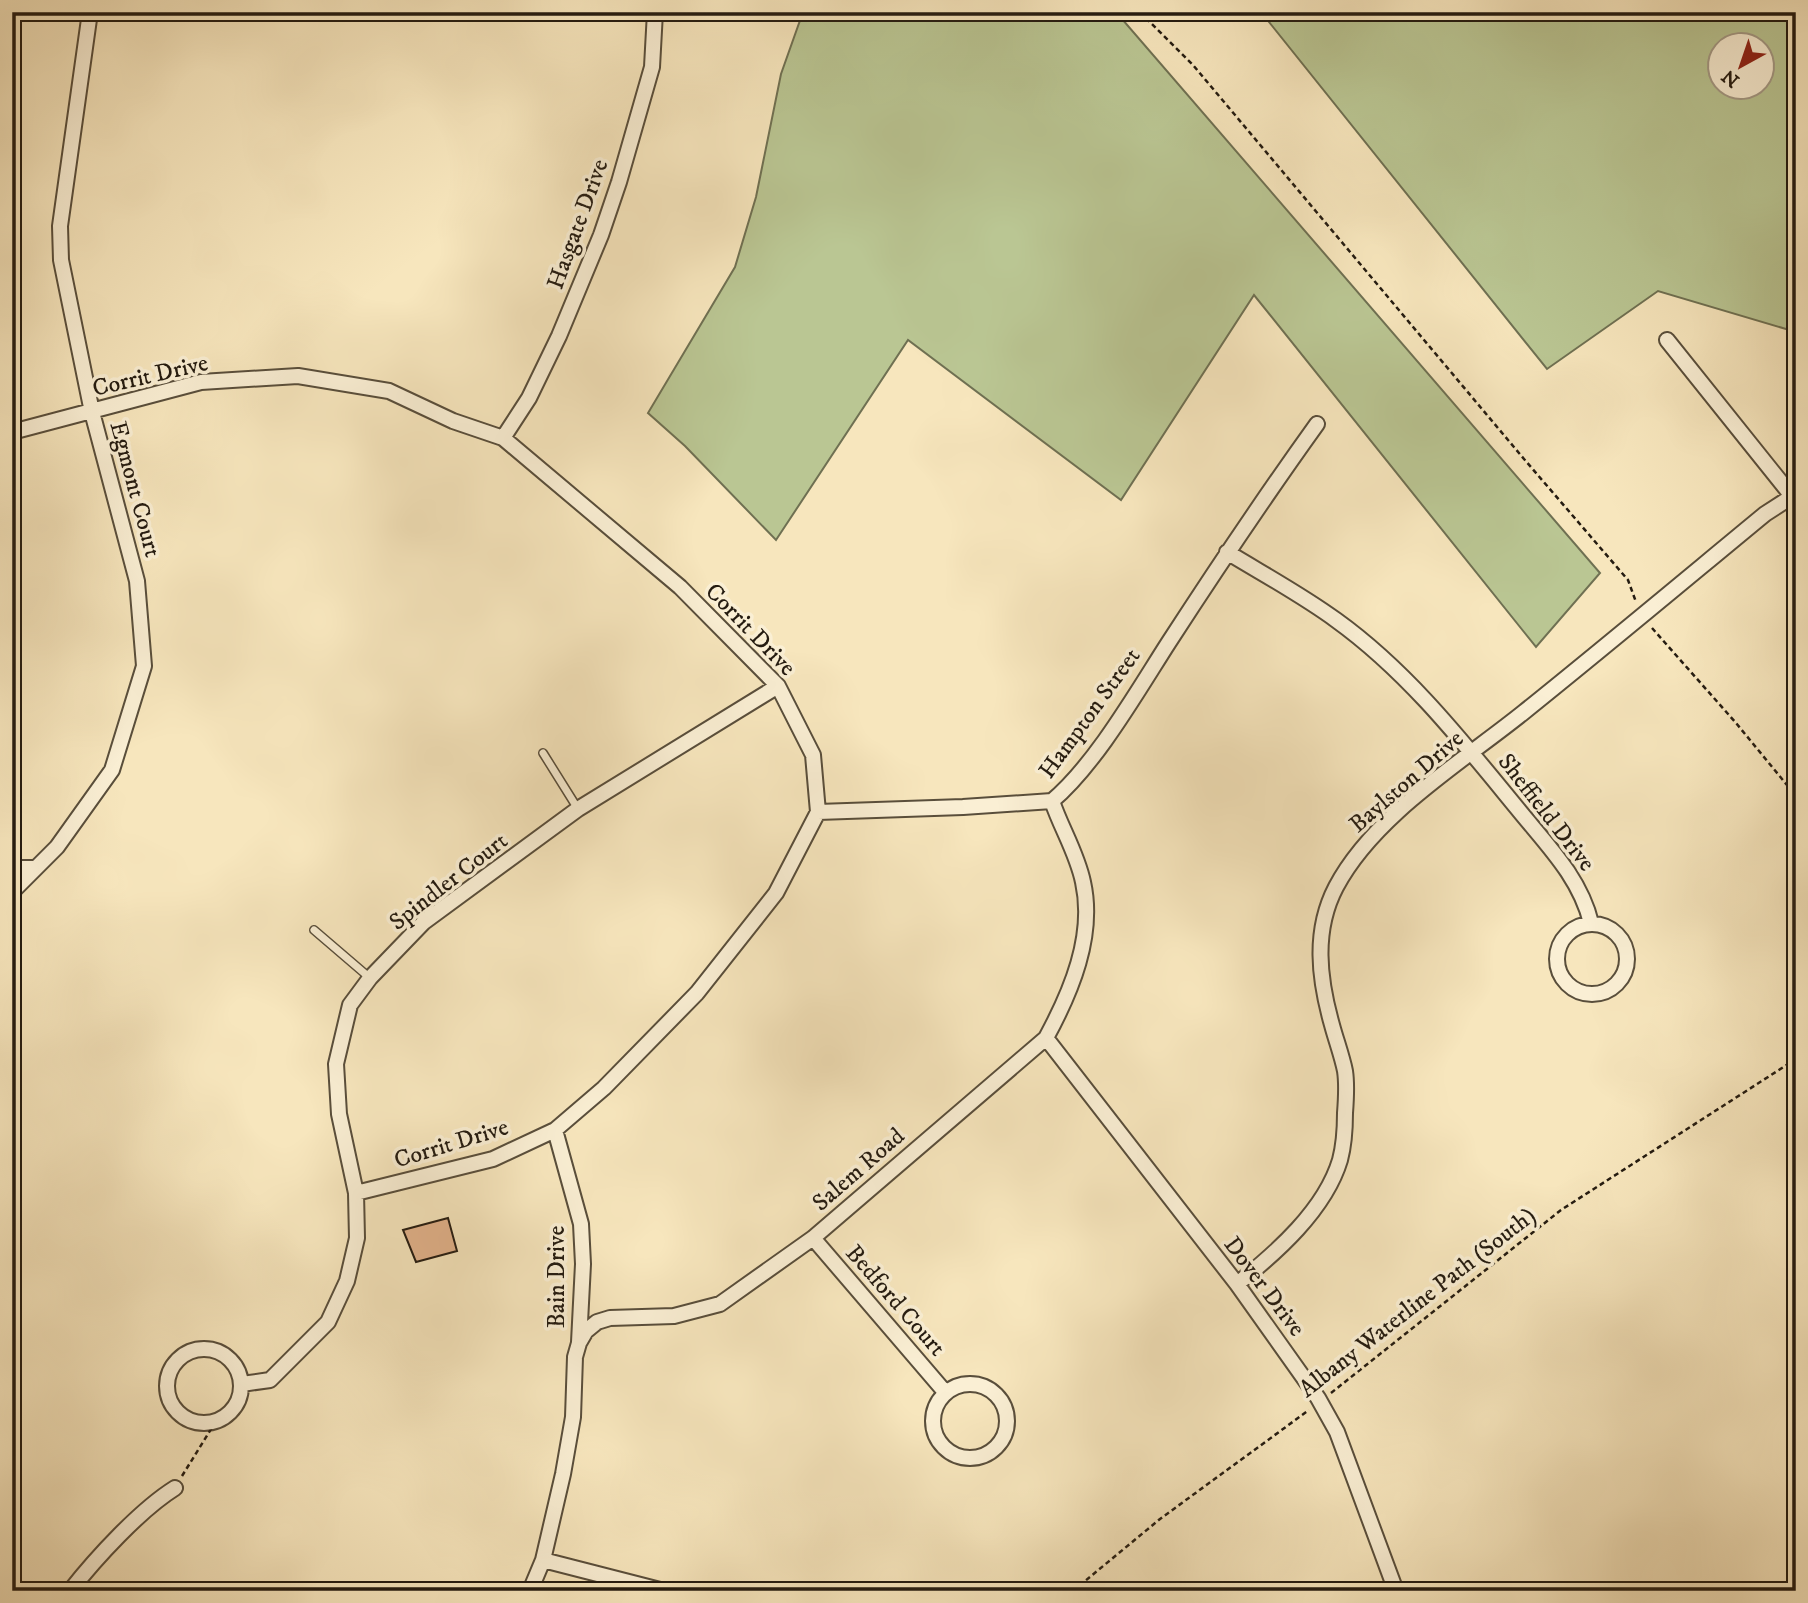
<svg xmlns="http://www.w3.org/2000/svg" width="1808" height="1603" font-family="'IM FELL DW Pica',serif">
	<style>
		.green { fill: #bac693; stroke: #6f7052; stroke-width: 2; fill-rule: evenodd }
		.building { fill: #e3b38c; stroke: #241b10; stroke-width: 2 }
		.lines { fill: none; stroke-linecap: round; stroke-linejoin: round }
		.service-casing { stroke: #594e3b; stroke-width: 10 }
		.minor-casing { stroke: #594e3b; stroke-width: 18 }
		.path { stroke: #241b10; stroke-width: 2.5; stroke-dasharray: 5 3.5; stroke-linecap: butt }
		.service { stroke: #faefd4; stroke-width: 7 }
		.minor { stroke: #faefd4; stroke-width: 14 }
		.labels { text-anchor: middle; stroke-width: 7; stroke-linejoin: round; paint-order: stroke }
		.street-label { font-size: 24px; fill: #241b10; stroke: #faefd4 }
	</style>
	<rect width="100%" height="100%" fill="#f7e6bd"/>
	<filter id="stains"><feTurbulence type="fractalNoise" baseFrequency=".00286" numOctaves="4"/><feColorMatrix values="0 0 0 0 .2 0 0 0 0 .09 0 0 0 0 .02 0 0 0 .5 -.17"/></filter>
	<radialGradient id="worn" r=".72"><stop offset=".6" stop-color="#630" stop-opacity="0"/><stop offset="1" stop-color="#630" stop-opacity=".3"/></radialGradient>
	<path class="green" d="M803,12H1116L1600,573L1536,647L1254,295L1121,500L908,340L776,540L685,446L648,413L735,267L756,197L781,74Z
		M1261,12H1796V332L1658,291L1547,369ZM1720,46H1762V88H1720Z"/>
	<path class="building" d="M448,1218L457,1251L416,1262L403,1230Z"/>
	<g class="lines">
		<defs>
			<path id="service" d="M543,753L578,809
				M314,930L370,978"/>
			<path id="minor" d="M1667,340L1792,496
				M12,432L201,382L298,376L389,391L453,421L503,438L680,587L778,686L813,755L818,812L776,893L697,993L604,1088L555,1130L493,1159L356,1193
				M503,438L529,398L559,336L601,235L619,182L652,67L655,12
				M1227,552C1263,574 1302,595 1336,620C1407,671 1462,741 1517,808C1546,844 1580,877 1591,923
				M818,812L963,807L1052,801C1096,764 1138,690 1169,642C1217,568 1266,495 1317,424
				M12,868H36
				M12,892L57,847L112,770L144,666L137,581L92,412L61,260L60,226L90,12
				M1557 959a35 35 0 1 1 70 0a35 35 0 1 1-70 0Z
				M1046,1038L1237,1284L1318,1398L1337,1432L1396,1591
				M555,1130L581,1224L583,1264L579,1342
				M813,1238L945,1392
				M1237,1284C1276,1253 1325,1210 1340,1160C1344,1145 1345,1129 1345,1113C1346,1100 1347,1084 1345,1071C1342,1056 1336,1040 1332,1025C1319,979 1313,931 1336,887C1374,815 1462,762 1524,712C1605,647 1685,580 1765,514L1796,494
				M167 1386a37 37 0 1 1 74 0a37 37 0 1 1-74 0Z
				M933 1421a37 37 0 1 1 74 0a37 37 0 1 1-74 0Z
				M242,1384L270,1380L328,1322L347,1281L357,1238L356,1193L339,1114L336,1064L350,1005L370,978L424,922L578,809L778,686
				M543,1560L664,1591
				M70,1591C96,1558 140,1510 175,1488
				M530,1591L543,1560L563,1474L573,1417L575,1357L579,1343L586,1331L597,1322L610,1318L674,1316L720,1304L813,1238L1046,1038C1071,992 1095,936 1083,882C1077,853 1061,828 1052,801"/>
		</defs>
		<use href="#service" class="service-casing"/>
		<use href="#minor" class="minor-casing"/>
		<path class="path" d="M1140,12L1193,65L1524,459L1628,580L1636,602
			M1652,628L1736,723L1796,796
			M1331,1393L1561,1210L1796,1059
			M182,1476L216,1421
			M1073,1591L1160,1519L1309,1410"/>
		<use href="#service" class="service"/>
		<use href="#minor" class="minor"/>
	</g>
	<g class="labels">
		<g class="street-label">
			<text transform="translate(577 224) rotate(-70)" y="8">Hasgate Drive</text>
			<text transform="translate(150 375) rotate(-13)" y="8">Corrit Drive</text>
			<text transform="translate(136 489) rotate(75)" y="8">Egmont Court</text>
			<text transform="translate(751 629) rotate(46)" y="8">Corrit Drive</text>
			<text transform="translate(1089 713) rotate(-54)" y="8">Hampton Street</text>
			<text transform="translate(1406 781) rotate(-41)" y="8">Baylston Drive</text>
			<text transform="translate(1547 812) rotate(52)" y="8">Sheffield Drive</text>
			<text transform="translate(448 881) rotate(-38)" y="8">Spindler Court</text>
			<text transform="translate(451 1143) rotate(-17)" y="8">Corrit Drive</text>
			<text transform="translate(858 1169) rotate(-41)" y="8">Salem Road</text>
			<text transform="translate(556 1277) rotate(-90)" y="8">Bain Drive</text>
			<text transform="translate(1265 1286) rotate(53)" y="8">Dover Drive</text>
			<text transform="translate(896 1300) rotate(49)" y="8">Bedford Court</text>
			<text transform="translate(1417 1302) rotate(-38)" y="8">Albany Waterline Path (South)</text>
		</g>
	</g>
	<rect width="1808" height="1603" fill="none" stroke="#f7e6bd" stroke-width="42"/>
	<rect x="14" y="14" width="1780" height="1575" fill="none" stroke="#241b10" stroke-width="3.5"/>
	<rect x="21" y="21" width="1766" height="1561" fill="none" stroke="#241b10" stroke-width="2"/>
	<g transform="translate(1741 66) rotate(220)"><circle r="33" fill="#faefd4" stroke="#a49a86" stroke-width="2"/>
	<path d="M0-5L12 26L0 18L-12 26Z" fill="#8f2418"/>
	<text y="-10" font-size="19" font-weight="bold" text-anchor="middle" fill="#241b10">N</text>
	</g>
	<rect width="100%" height="100%" filter="url(#stains)"/>
	<rect width="100%" height="100%" fill="url(#worn)"/>
</svg>
